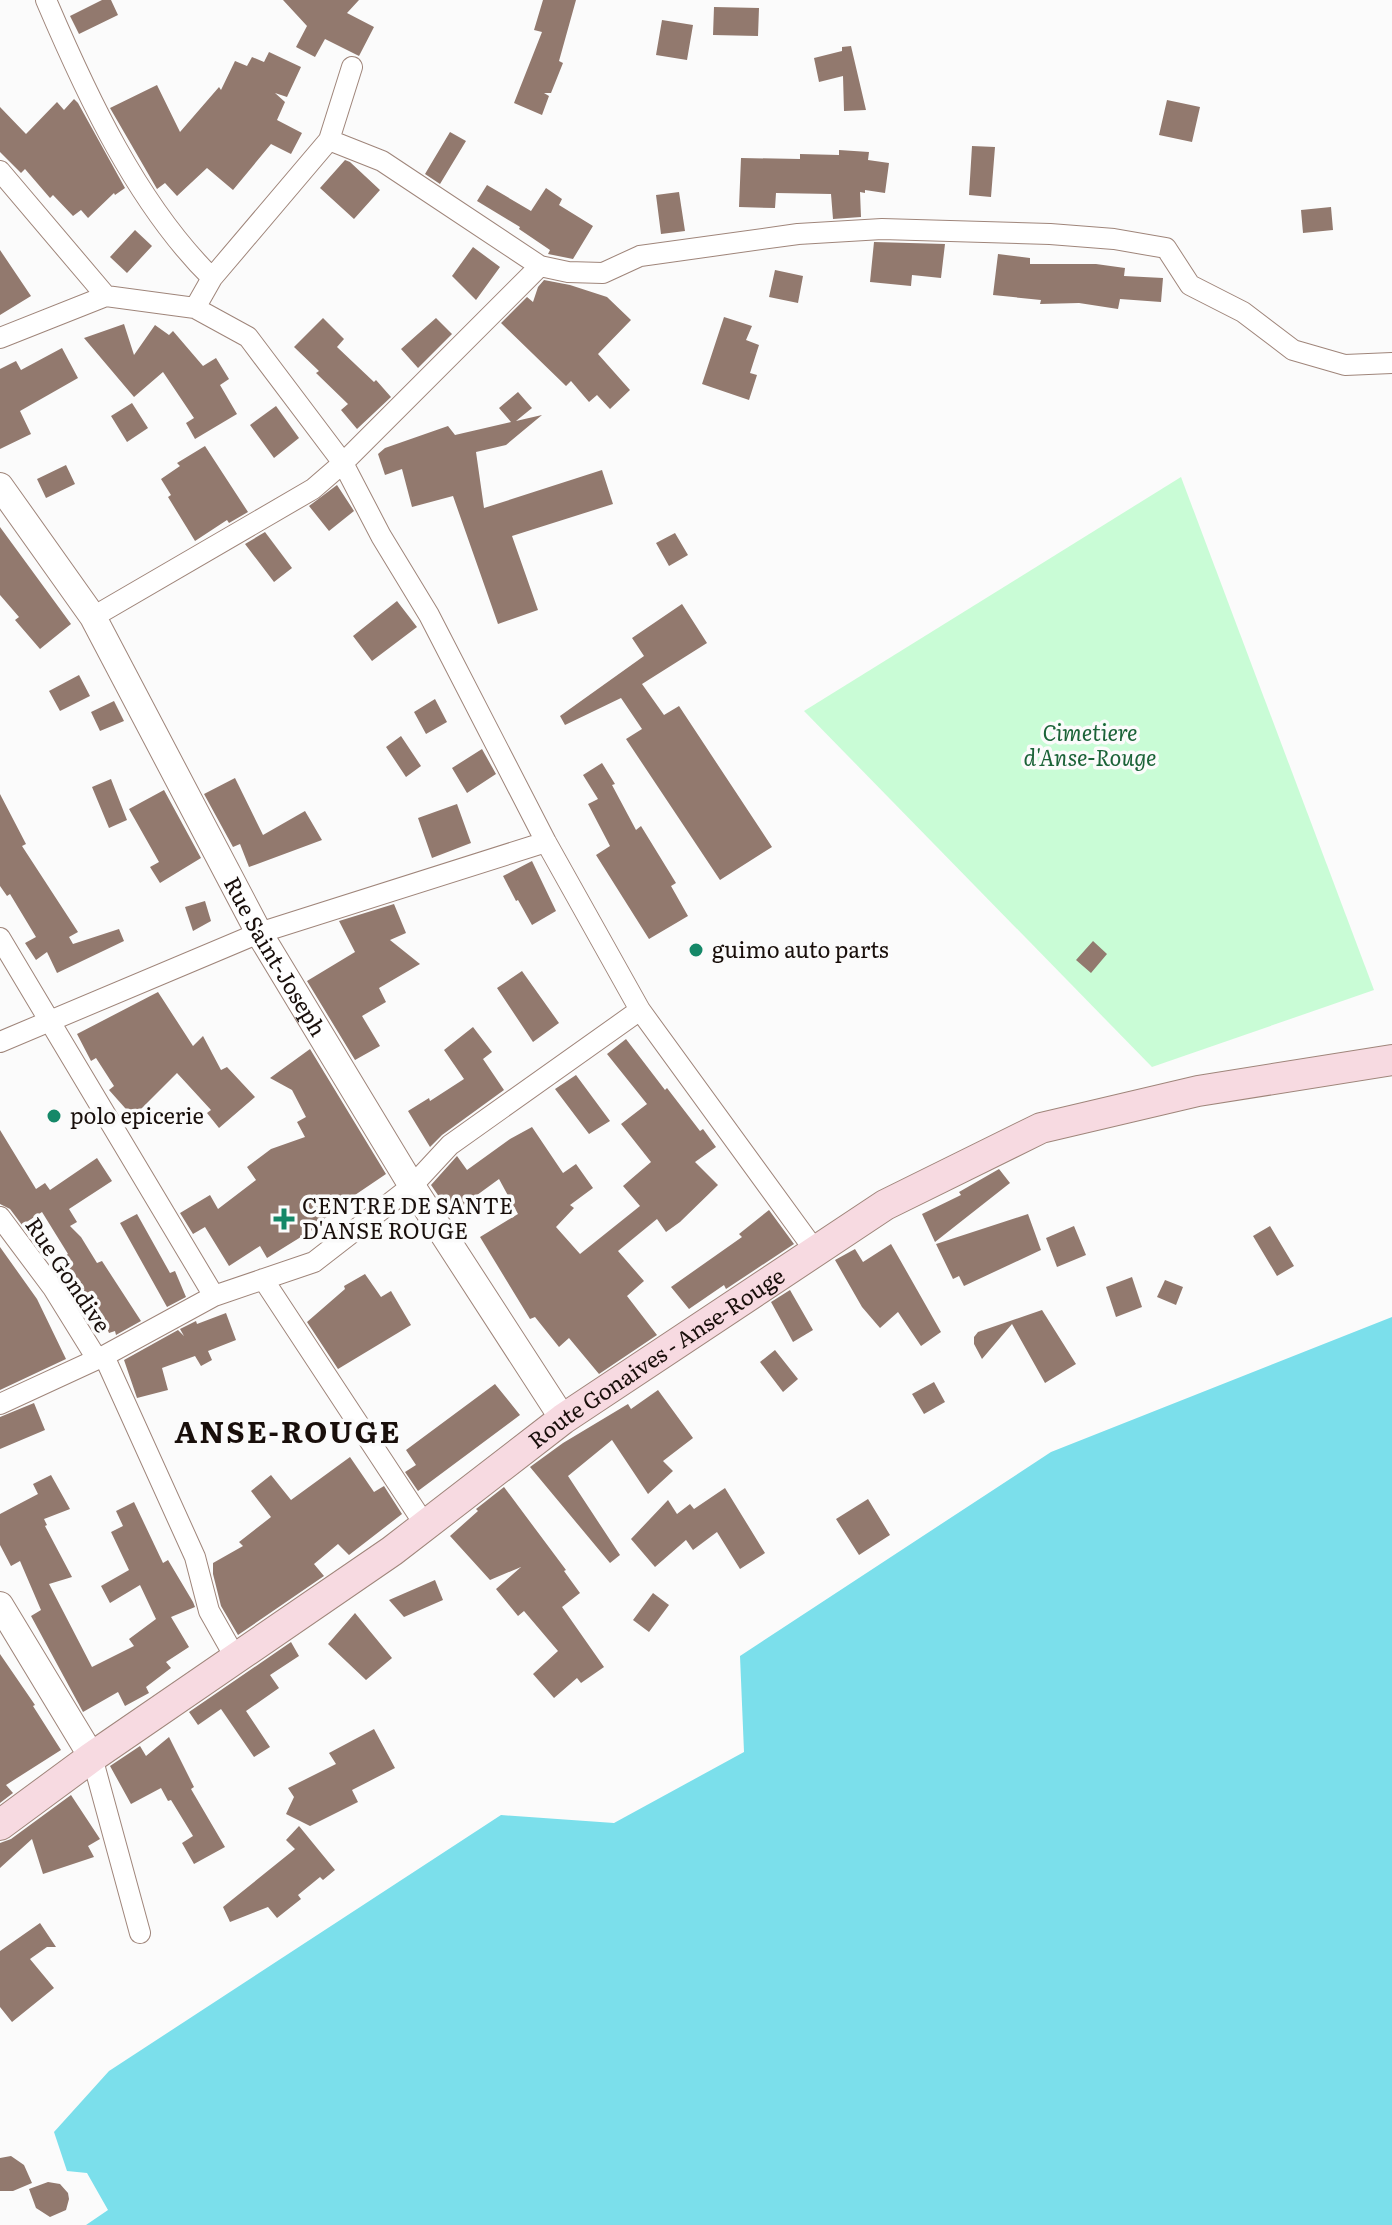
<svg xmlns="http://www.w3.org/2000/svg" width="1392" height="2225" font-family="Literata,serif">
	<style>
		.green { fill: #c9fcd6 }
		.water { fill: #7bdfeb }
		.building { fill: #92796e }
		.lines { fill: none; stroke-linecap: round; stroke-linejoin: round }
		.minor-casing { stroke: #9f857a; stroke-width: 22 }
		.tertiary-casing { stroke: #9f857a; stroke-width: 28 }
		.secondary-casing { stroke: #9f857a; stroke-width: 32 }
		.minor { stroke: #fff; stroke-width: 20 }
		.tertiary { stroke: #fff; stroke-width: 26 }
		.secondary { stroke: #f7dae1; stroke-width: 30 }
		.poi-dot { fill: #158868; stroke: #fbfbfb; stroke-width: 3 }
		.labels { text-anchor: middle; stroke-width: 7; stroke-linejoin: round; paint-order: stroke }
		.park-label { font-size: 22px; font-style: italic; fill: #1b6338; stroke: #fbfbfb }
		.poi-label { font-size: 22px; fill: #190f0b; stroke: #fbfbfb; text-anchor: start }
		.street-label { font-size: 22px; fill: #190f0b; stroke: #fbfbfb }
		.district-label { font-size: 30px; font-weight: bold; letter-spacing: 2px; fill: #190f0b; stroke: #fbfbfb }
	</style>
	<rect width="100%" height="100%" fill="#fbfbfb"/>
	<path class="green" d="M1181,477L1374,990L1152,1067L804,711Z"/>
	<path class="water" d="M1392,1317V2225H86L108,2210L87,2173L67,2171L54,2132L109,2071L501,1815L614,1823L744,1752L740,1656L1051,1452Z"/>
	<path class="building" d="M102,0H111L118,15L79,34L70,16Z
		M283,0H359L347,13L374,27L359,56L325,39L315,57L296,47L307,26Z
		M543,0H576L559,61L563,63L551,93H544L549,96L542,115L514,103L542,32L534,30Z
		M714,7L759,8L758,36L713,35Z
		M662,20L693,25L687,60L656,55Z
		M851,46L866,110L844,111L843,76L819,82L814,58L842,51V47Z
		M269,52L301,67L287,97L275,93L285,102L277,120L302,133L291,154L271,144L233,190L207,168L177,196L165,183L157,189L110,108L157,85L180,132L219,87L221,90L235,61L247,66L252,57L264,62Z
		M74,99L78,103L125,188L115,195L114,193L88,218L81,210L73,216L53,195L50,198L25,169L21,173L0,152V107L26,134L57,102L64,110Z
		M1167,100L1200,107L1192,142L1159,135Z
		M450,132L466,141L440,184L425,174Z
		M972,146L995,147L991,197L969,195Z
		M839,150L869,152L868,160L889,163L885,193L865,190V193L860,192L861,217L833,219L831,194L776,193L775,208L739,207L741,158L800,159V154L839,155Z
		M345,160L350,162L380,190L354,219L320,188Z
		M487,185L531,211L546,188L562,199L559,205L593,226L573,259L548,254L550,250L519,229L520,227L477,201Z
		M679,192L685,231L661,234L656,195Z
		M1331,207L1333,230L1303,233L1301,210Z
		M135,230L152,246L127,273L110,257Z
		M874,242L945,244L941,278L912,275L911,286L870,282Z
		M473,247L500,267L476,300L452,276Z
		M0,250L31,296L0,315Z
		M998,254L1030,258V264H1096L1125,268L1124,276L1163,278L1161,302L1120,299L1118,309L1079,303L1040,304L1041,300L993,295Z
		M775,270L803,276L798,303L769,297Z
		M544,280L570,285L607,297L631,320L598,354L630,390L610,409L597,395L589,402L571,381L566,386L501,323L527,297L533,302L538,287Z
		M724,317L752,326L746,340L759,345L750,373L757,375L749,400L702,384Z
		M323,318L344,339L337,347L374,382L376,380L391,397L357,429L341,410L348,404L316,373L319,371L294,347Z
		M436,318L452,334L418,368L401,349Z
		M124,324L134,355L155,325L169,335L173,331L203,366L216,358L229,379L220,385L237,414L195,439L186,423L194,418L163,372L134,397L84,338Z
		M62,348L78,378L20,411L31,434L0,449V369L16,361L21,370Z
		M518,392L532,408L516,421L542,415L506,445L476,452L484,508L602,470L613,504L512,536L538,610L498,624L453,496L412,507L402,469L385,475L378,454L385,448L448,426L455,435L511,422L499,408Z
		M132,403L148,428L127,442L111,416Z
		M276,406L299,438L274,458L250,425Z
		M205,446L248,512L229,523L227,520L195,541L168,497L171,495L161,479L180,466L177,463Z
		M66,465L75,484L46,498L37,479Z
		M337,485L354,511L329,531L309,506Z
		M0,527L71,624L40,649L15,620L19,617L0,595Z
		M265,532L292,568L274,582L245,544Z
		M675,533L688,555L669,566L656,543Z
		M397,601L417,627L372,661L353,636Z
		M682,604L707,643L642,684L664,715L679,706L772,847L720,880L626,739L642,729L621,698L565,725L560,716L644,656L632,638Z
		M79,675L90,696L60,711L49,691Z
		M435,699L447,722L426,734L414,712Z
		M114,701L124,721L100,731L91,712Z
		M401,736L421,766L406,777L386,747Z
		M482,749L496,774L467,793L452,768Z
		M602,763L615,784L612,785L636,830L641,826L676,883L671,886L688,916L649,939L596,855L610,846L588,804L598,799L583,775Z
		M235,778L263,835L305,811L322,840L249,867L240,844L233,847L204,794Z
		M111,779L127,820L109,828L92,787Z
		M164,790L201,858L160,883L150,867L159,862L129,809Z
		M0,794L26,844L22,846L78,932L69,937L73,944L119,929L124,941L57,973L47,952L36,960L25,943L36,937L10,894L7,896L0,886Z
		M457,804L471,843L432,858L418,818Z
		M532,861L556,911L532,925L518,900L516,901L503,876Z
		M205,901L211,921L193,931L185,907Z
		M394,904L406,933L390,940L420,964L379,988L386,1002L362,1016L380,1046L355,1060L307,981L355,952L339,921Z
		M1093,941L1107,954L1091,973L1076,960Z
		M522,971L559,1023L533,1042L497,988Z
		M158,992L193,1046L203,1036L221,1070L227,1067L255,1097L219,1128L207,1113L211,1110L177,1073L133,1117L109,1090L114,1086L96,1058L91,1061L77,1034Z
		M473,1027L492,1052L483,1059L504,1090L442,1135L430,1147L408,1111L429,1098L430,1101L464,1079L444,1050Z
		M626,1039L665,1090L667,1088L700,1131L703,1129L716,1147L695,1162L718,1185L680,1222L666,1232L657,1219L618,1251L644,1281L627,1296L657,1335L599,1374L569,1338L559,1347L535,1317L530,1319L480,1237L518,1214L499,1179L451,1214L431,1185L457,1156L467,1170L510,1139L532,1127L563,1173L576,1164L593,1188L570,1205L574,1208L556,1227L580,1254L640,1206L623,1186L651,1162L621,1124L647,1104L607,1054Z
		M310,1049L386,1174L355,1195L356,1197L315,1225L317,1227L267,1258L260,1246L229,1266L205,1227L193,1234L180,1213L210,1195L218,1209L256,1180L247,1167L271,1149L305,1137L297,1122L306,1117L292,1090L270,1078Z
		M576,1075L610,1121L589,1134L555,1089Z
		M0,1130L36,1189L45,1183L50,1190L97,1158L112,1181L69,1209L77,1222L70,1226L81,1237L97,1263L102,1261L141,1321L116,1335L115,1331L109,1333L103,1319L91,1324L72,1276L69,1278L59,1260L68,1254L42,1212L22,1225L10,1209L0,1204Z
		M999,1169L1010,1183L935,1242L922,1214L961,1195L959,1192Z
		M769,1210L794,1244L726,1289L724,1285L689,1309L671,1287L742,1237L739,1234Z
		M137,1214L170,1273L175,1271L186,1297L167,1307L120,1223Z
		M1028,1214L1041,1250L964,1286L959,1276L953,1279L936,1244Z
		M1074,1226L1086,1255L1057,1267L1046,1238Z
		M1270,1226L1294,1266L1277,1276L1253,1236Z
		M891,1244L941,1332L921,1346L898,1312L880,1328L862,1307L835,1260L855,1249L863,1262Z
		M0,1247L37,1299L66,1359L0,1390Z
		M365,1274L381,1297L391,1291L411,1325L338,1369L307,1322L345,1289L344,1286Z
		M1132,1277L1142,1307L1116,1317L1106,1287Z
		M1165,1280L1183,1287L1176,1305L1157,1297Z
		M790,1290L813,1330L793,1342L771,1302Z
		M1042,1310L1076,1364L1045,1383L1012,1324L982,1359L974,1344V1337L978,1332Z
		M226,1313L236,1340L208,1351L212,1360L201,1366L195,1356L162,1368L168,1390L137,1398L124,1360L178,1330L184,1336L180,1329L196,1321L197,1324Z
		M775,1350L798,1379L783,1392L760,1362Z
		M934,1382L945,1402L924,1414L912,1394Z
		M495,1384L520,1415L418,1491L405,1472L416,1465L406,1450Z
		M658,1390L693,1438L663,1461L673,1471L648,1494L612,1440L568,1476L620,1555L610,1563L530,1467L563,1443L628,1404L631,1409Z
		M34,1403L45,1430L0,1449V1417Z
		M350,1457L374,1492L384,1486L402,1514L349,1555L338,1544L314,1564L324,1576L238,1635L221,1606L213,1574V1563L243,1546L239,1542L271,1517L251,1491L271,1475L291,1500Z
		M51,1475L70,1509L44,1519L47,1525L45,1526L72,1577L49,1584L92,1667L134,1646L129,1639L156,1619L140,1585L110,1603L101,1586L129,1570L111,1532L123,1526L116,1511L134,1502L163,1563L168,1560L193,1602L195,1607L171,1617L189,1647L166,1662L171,1668L146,1687L149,1693L125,1706L118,1692L83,1712L31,1616L41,1610L20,1561L11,1566L0,1545V1514L38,1494L33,1484Z
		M504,1487L566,1570L564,1571L580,1593L562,1607L604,1667L581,1683L577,1678L554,1698L533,1674L558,1651L524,1611L518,1616L496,1589L521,1567L490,1580L450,1536L478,1511L476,1509Z
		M725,1488L765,1553L740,1569L717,1532L693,1550L686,1540L655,1567L631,1539L668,1500L677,1514L690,1504L694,1509Z
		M868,1499L890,1535L859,1555L836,1519Z
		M435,1580L443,1600L404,1617L389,1600Z
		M653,1593L669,1605L649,1632L633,1620Z
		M355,1613L392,1658L366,1680L328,1644Z
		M291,1642L299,1656L270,1675L279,1688L246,1711L270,1747L254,1757L221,1709L198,1725L189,1712Z
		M0,1654L35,1705L33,1706L61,1750L6,1785L13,1793L0,1803Z
		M374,1729L395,1768L352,1790L358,1802L310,1826L286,1814L294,1797L288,1788L336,1764L329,1753Z
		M169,1737L194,1787L191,1789L225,1847L194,1864L182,1843L193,1836L171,1800L168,1801L161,1788L131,1804L110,1766L140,1746L146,1756Z
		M71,1795L100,1839L88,1846L94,1857L43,1874L32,1839L0,1868V1843L11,1839Z
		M299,1826L335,1870L323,1880L320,1877L298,1895L301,1899L277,1918L268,1907L230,1922L223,1907L295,1849L286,1840Z
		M40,1923L56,1947H47L30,1959L54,1988L12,2022L0,2007V1951Z
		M11,2156L24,2165L32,2183L13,2191H0V2158Z
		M48,2182L60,2184L68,2193L69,2199L66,2210L50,2217L36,2208L29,2189Z"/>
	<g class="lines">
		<defs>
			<path id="minor" d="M46,0C87,96 137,204 212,278
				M329,140L352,67
				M0,171L106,296
				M195,308L212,278L329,140L382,161L540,266L568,272L603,273L640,256L798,234L882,229L1050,234L1114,239L1166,248L1190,285L1243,312L1293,350L1345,365L1392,363
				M0,338L106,296L195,308L248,337L343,463L381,536L429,615L546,842L640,1010L816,1252
				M93,617L313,489L343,463L540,266
				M0,938L214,1296
				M0,1042L259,933L546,842
				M0,1217L53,1288L97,1359
				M263,1279L425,1525
				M104,1356L195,1557L209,1611L235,1657
				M0,1404L104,1356L214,1296L314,1262L412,1186L450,1145L640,1010
				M92,1757L140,1933"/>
			<g id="tertiary">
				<path id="s1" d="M0,486L93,617L259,933L412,1186L563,1419"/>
				<path d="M0,1605L92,1757"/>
			</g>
			<g id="secondary">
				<path id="s2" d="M0,1825L92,1757L392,1551L563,1419L885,1205L1041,1128L1198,1091L1392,1060"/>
			</g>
		</defs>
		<use href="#minor" class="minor-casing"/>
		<use href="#tertiary" class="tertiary-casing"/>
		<use href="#secondary" class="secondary-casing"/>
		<use href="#minor" class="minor"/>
		<use href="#tertiary" class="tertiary"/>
		<use href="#secondary" class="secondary"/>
	</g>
	<g class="poi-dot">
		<circle cx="696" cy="950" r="8"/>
		<circle cx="54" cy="1116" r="8"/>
		<path d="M280 1207h8v8h8v8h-8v8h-8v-8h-8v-8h8z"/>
	</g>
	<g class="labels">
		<g class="park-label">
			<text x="1090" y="741">Cimetiere<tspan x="1090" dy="25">d'Anse-Rouge</tspan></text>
		</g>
		<g class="poi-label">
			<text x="712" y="958">guimo auto parts</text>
			<text x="70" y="1124">polo epicerie</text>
			<text x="302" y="1214">CENTRE DE SANTE<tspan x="302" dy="25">D'ANSE ROUGE</tspan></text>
		</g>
		<g class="street-label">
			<text dy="8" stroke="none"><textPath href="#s1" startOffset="546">Rue Saint-Joseph</textPath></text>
			<text transform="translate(68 1275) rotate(56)" y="8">Rue Gondive</text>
			<text dy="8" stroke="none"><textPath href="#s2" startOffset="806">Route Gonaives - Anse-Rouge</textPath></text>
		</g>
		<g class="district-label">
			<text x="288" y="1443">ANSE-ROUGE</text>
		</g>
	</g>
</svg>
